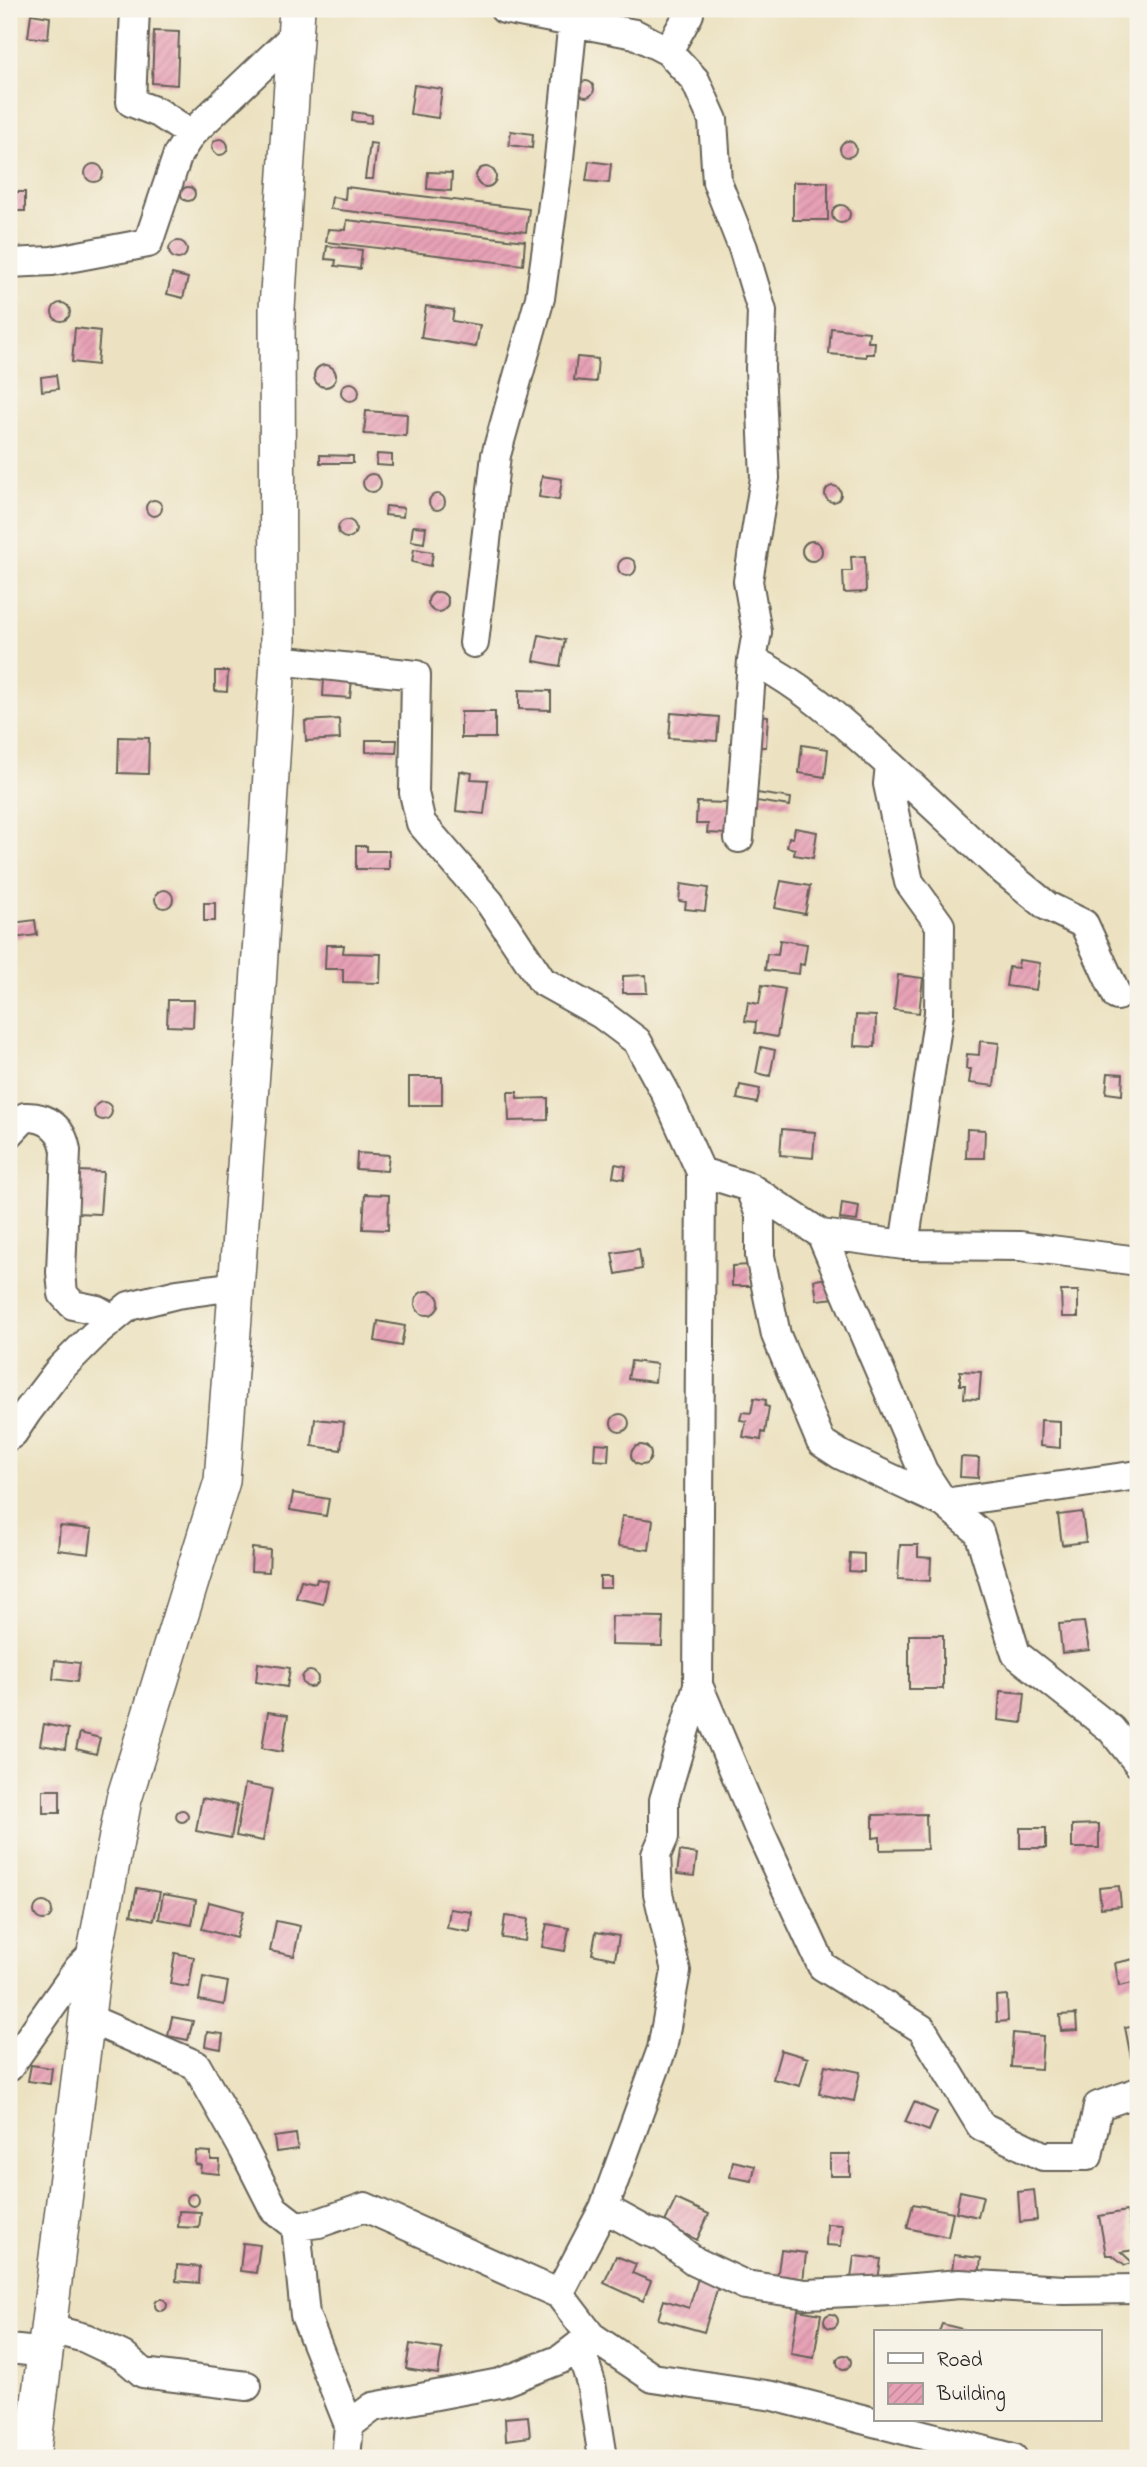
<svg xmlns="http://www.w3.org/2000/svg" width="1147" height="2467" font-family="'Indie Flower',sans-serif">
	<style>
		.building { fill: url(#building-hatch) }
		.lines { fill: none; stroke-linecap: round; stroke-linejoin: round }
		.minor-casing { stroke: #656156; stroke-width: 32 }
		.major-casing { stroke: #656156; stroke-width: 38 }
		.minor { stroke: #fff; stroke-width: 28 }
		.major { stroke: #fff; stroke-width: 35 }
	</style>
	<defs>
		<pattern id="building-hatch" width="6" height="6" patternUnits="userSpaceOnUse" patternTransform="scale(1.75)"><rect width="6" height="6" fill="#e7a1b6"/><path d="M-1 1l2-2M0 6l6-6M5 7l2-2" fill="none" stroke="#c68a9c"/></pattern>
	</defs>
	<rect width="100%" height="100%" fill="#f7f3e8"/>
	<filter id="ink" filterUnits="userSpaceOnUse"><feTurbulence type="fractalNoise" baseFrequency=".0143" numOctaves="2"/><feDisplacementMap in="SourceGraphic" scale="14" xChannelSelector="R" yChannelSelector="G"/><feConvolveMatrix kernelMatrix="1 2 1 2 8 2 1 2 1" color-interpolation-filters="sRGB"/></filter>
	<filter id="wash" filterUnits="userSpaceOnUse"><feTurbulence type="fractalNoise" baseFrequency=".00686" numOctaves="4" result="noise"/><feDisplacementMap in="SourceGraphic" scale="28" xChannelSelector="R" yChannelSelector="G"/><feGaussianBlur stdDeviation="1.57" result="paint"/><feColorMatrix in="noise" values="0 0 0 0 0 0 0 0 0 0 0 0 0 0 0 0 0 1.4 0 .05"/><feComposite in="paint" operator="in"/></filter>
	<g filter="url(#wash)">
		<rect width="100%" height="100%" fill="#ece2c1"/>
		<g id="blocks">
			<path class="building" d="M31,14L50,17L48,39L28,37Z
				M154,31L179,32L177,85L152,83Z
				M578 89a8 8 0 1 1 16 0a8 8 0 1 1-16 0Z
				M414,85L442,89L438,118L410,114Z
				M353,112L372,115L371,123L352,121Z
				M511,131L533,134L532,148L509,145Z
				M212 147a8 8 0 1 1 16 0a8 8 0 1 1-16 0Z
				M840 149a8 8 0 1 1 16 0a8 8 0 1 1-16 0Z
				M370,143L377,144L373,179H365Z
				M589,161L611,164L609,183L586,181Z
				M85 173a9 9 0 1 1 18 0a9 9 0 1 1-18 0Z
				M476 177a10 10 0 1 1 20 0a10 10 0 1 1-20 0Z
				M428,172L452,173L451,191L427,189Z
				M793,182H828V220H793Z
				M181 194a7 7 0 1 1 14 0a7 7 0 1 1-14 0Z
				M346,187L529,209L526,232L330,209L332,197L345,199Z
				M16,192H25V211H16Z
				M832 214a9 9 0 1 1 18 0a9 9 0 1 1-18 0Z
				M347,220L525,241L523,265L326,242L328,229L346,230Z
				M169 250a9 9 0 1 1 18 0a9 9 0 1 1-18 0Z
				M327,246L362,250L360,269L335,266L336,260L325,259Z
				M172,274L188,278L183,298L167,294Z
				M52 312a9 9 0 1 1 18 0a9 9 0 1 1-18 0Z
				M426,306L454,310L452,321L480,325L476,347L421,338Z
				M75,328L100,331L97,365L72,362Z
				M831,328L869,332L868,342H875L874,354H866V357L829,354Z
				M577,357L598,359L596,382L574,380Z
				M314 376a11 11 0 1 1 22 0a11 11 0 1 1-22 0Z
				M56,375L58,389L42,391L41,377Z
				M341 392a9 9 0 1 1 18 0a9 9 0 1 1-18 0Z
				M366,411L407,414L406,436L364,434Z
				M377,454L392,455V466L376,465Z
				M320,455L353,456V463H320Z
				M363 483a9 9 0 1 1 18 0a9 9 0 1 1-18 0Z
				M542,476L562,479L559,500L539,497Z
				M825 494a8 8 0 1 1 16 0a8 8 0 1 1-16 0Z
				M429 502a8 8 0 1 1 16 0a8 8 0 1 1-16 0Z
				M146 508a8 8 0 1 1 16 0a8 8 0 1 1-16 0Z
				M386,506L404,508L403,517L385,515Z
				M338 529a9 9 0 1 1 18 0a9 9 0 1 1-18 0Z
				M413,526L426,527L424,543L411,541Z
				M802 551a10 10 0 1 1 20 0a10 10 0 1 1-20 0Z
				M414,549L433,552L431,566L412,562Z
				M865,556L866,592L844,593L843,571H852L851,557Z
				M618 567a9 9 0 1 1 18 0a9 9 0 1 1-18 0Z
				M428 602a10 10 0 1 1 20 0a10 10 0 1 1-20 0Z
				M539,635L565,640L560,666L534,661Z
				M215,671H228L227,692L215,691Z
				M324,678L352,680L350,698L323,696Z
				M519,690L551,691V710L519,709Z
				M461,712H495V738H461Z
				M671,713L719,717L717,741L669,738Z
				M761,715L768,716L766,747H758Z
				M339,719L340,739L306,741L305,721Z
				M119,737L149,738L148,774L118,773Z
				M366,740H397L396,753L366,752Z
				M802,745L828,749L825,777L799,773Z
				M460,771L472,773L471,779L488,780L484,814L456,811Z
				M757,793L791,798L790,806L756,801Z
				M697,802L728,803L727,834L707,833L708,824H696Z
				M795,828L817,832L813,858L794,855L795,849L787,847L789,837L793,838Z
				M356,846H367V851H389V869H356Z
				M781,881L810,886L805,914L775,908Z
				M681,884L708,888L705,911L685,909L686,902L679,901Z
				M155 899a9 9 0 1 1 18 0a9 9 0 1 1-18 0Z
				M204,903H215V921H204Z
				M35,920L37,935L14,938L12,923Z
				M780,940L807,944L804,965L800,964L799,974L765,970L767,954L778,955Z
				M326,945H344L343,953L381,954L380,983L343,982V969H325Z
				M1019,960L1040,963L1036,990L1006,986L1009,967L1018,968Z
				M646,975L647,993H623V976Z
				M898,975L923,978L919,1013L894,1010Z
				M762,985L785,989L777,1037L755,1033L756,1022L745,1021L748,1002L759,1004Z
				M168,1000H194L193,1027L167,1026Z
				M856,1015L876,1016L875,1047L854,1046Z
				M980,1041L999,1043L994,1086L969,1083L971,1069H966L967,1054L979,1055Z
				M761,1047L775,1050L770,1076L756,1073Z
				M1108,1073L1123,1074L1122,1095L1106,1093Z
				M409,1077H442V1105H409Z
				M740,1085L760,1089L757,1103L737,1099Z
				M508,1092H517V1099L548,1098V1120L509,1121Z
				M94 1111a9 9 0 1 1 18 0a9 9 0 1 1-18 0Z
				M782,1129L815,1132L813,1158L780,1155Z
				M967,1129L985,1130L984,1158H966Z
				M357,1153L389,1155L387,1171L356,1169Z
				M615,1164L626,1166L624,1179L613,1177Z
				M77,1171L103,1172L100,1214L75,1213Z
				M365,1194L389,1195L388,1230L363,1229Z
				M842,1203L859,1206L857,1221L840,1219Z
				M639,1249L642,1269L616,1274L612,1253Z
				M750,1265L751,1286H732V1266Z
				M832,1278L835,1298L817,1300L814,1280Z
				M1061,1291H1078V1317H1062Z
				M415 1303a12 12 0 1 1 24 0a12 12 0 1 1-24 0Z
				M378,1321L405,1326L401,1346L375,1341Z
				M631,1361L657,1364L655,1382L628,1379Z
				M960,1371L981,1372L979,1399L964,1398L965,1385H960Z
				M754,1398L766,1400L765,1406L769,1407L765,1433L762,1432L761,1440L743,1437L746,1421L740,1420L742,1412L751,1413Z
				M611 1423a9 9 0 1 1 18 0a9 9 0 1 1-18 0Z
				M315,1419L344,1422L341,1450L312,1446Z
				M1041,1420L1060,1421V1448L1040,1446Z
				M595,1443L609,1444L608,1461L594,1460Z
				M631 1455a10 10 0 1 1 20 0a10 10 0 1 1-20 0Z
				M961,1457L979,1458L978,1478L960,1477Z
				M293,1493L329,1499L326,1516L290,1510Z
				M1082,1512L1086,1542L1062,1545L1058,1515Z
				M622,1516L653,1520L649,1550L618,1546Z
				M60,1526L92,1529L89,1554L58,1550Z
				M900,1545H918V1557L931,1558L930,1581L898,1579Z
				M252,1548L270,1550L269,1572L251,1571Z
				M850,1553L864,1554V1572L849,1571Z
				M600,1577H611V1588H600Z
				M317,1579L328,1581L323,1604L296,1598L301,1580L316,1583Z
				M612,1616L663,1617L662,1646L611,1645Z
				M1084,1622L1089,1650L1062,1653L1059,1624Z
				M909,1635H943V1689H909Z
				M55,1660L80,1663L77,1682L53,1679Z
				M258,1663L290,1668L287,1687L256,1682Z
				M302 1679a8 8 0 1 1 16 0a8 8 0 1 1-16 0Z
				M1000,1691L1025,1693L1022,1723L998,1720Z
				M268,1712L288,1715L282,1752L262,1748Z
				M44,1724L68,1729L65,1749L40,1745Z
				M80,1733L100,1738L96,1754L76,1749Z
				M245,1784L272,1789L263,1841L236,1836Z
				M43,1790H60V1813H43Z
				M202,1798L237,1805L231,1838L196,1831Z
				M176 1816a6 6 0 1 1 12 0a6 6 0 1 1-12 0Z
				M926,1814L927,1849L880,1850V1837L873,1838V1815Z
				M1099,1824V1848H1072V1825Z
				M1020,1828H1046V1848H1020Z
				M680,1851L697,1854L694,1876L677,1874Z
				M1119,1886L1121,1906L1101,1908L1099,1888Z
				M137,1888L160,1892L154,1920L131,1915Z
				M163,1894L196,1900L192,1925L159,1919Z
				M209,1902L243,1911L236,1938L202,1929Z
				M34 1911a9 9 0 1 1 18 0a9 9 0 1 1-18 0Z
				M450,1909L472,1912L470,1932L447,1928Z
				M505,1916L528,1919L525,1941L502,1938Z
				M276,1921L300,1926L294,1956L270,1951Z
				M547,1924L569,1928L565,1951L542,1947Z
				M596,1932L619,1936L615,1959L592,1954Z
				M175,1953L194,1957L189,1987L170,1984Z
				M1134,1959L1138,1982L1119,1986L1115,1963Z
				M203,1977L228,1982L224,2005L199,2000Z
				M1007,1995L1008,2021L997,2022L996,1996Z
				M1076,2014L1077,2030L1061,2031L1060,2015Z
				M172,2017L193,2021L188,2040L168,2036Z
				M1136,2025L1138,2056L1131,2058L1125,2027Z
				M207,2032L223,2034L221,2049L205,2046Z
				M1013,2033L1043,2036L1041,2069L1011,2067Z
				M781,2050L808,2058L800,2086L773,2079Z
				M31,2065L52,2068L50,2084L28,2081Z
				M825,2065L860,2072L854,2101L819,2094Z
				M914,2102L937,2112L929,2131L905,2122Z
				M296,2134L298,2149L276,2152L274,2137Z
				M196,2151L211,2152V2160H220L219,2174L200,2172L201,2165L195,2164Z
				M830,2154H850V2176H830Z
				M733,2161L755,2166L752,2181L730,2177Z
				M1034,2190L1037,2220L1020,2222L1018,2192Z
				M960,2191L983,2196L978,2217L956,2212Z
				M187 2200a6 6 0 1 1 12 0a6 6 0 1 1-12 0Z
				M676,2199L709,2214L697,2240L664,2224Z
				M913,2204L953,2212L948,2237L907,2228Z
				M179,2211L201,2212L199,2228L178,2227Z
				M1127,2211L1135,2250L1121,2252L1133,2263L1125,2265L1112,2255H1106L1099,2216Z
				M827,2224L843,2225L841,2246L826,2245Z
				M243,2243L260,2245L256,2273L240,2271Z
				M781,2250L806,2253L803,2282L777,2279Z
				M954,2255L981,2258L979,2276L952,2272Z
				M616,2256L636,2264L632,2273L651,2281L643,2301L604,2283Z
				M854,2256L881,2259L878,2281L851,2278Z
				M177,2265L200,2267L199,2283L176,2281Z
				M698,2278L719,2283L704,2332L658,2319L664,2300L689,2308Z
				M155 2305a6 6 0 1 1 12 0a6 6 0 1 1-12 0Z
				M798,2310L821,2314L814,2358L791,2354Z
				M824 2321a7 7 0 1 1 14 0a7 7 0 1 1-14 0Z
				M942,2324L970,2331L969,2332H939Z
				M410,2344L442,2349L438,2374L406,2369Z
				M837 2362a7 7 0 1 1 14 0a7 7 0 1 1-14 0Z
				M528,2416L530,2437L506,2440L505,2418Z"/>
		</g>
	</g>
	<g filter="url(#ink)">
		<use href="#blocks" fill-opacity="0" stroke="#656156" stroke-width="2"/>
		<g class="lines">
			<defs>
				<path id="minor" d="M135,9L131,102L159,113L191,134
					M504,9L635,34L668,51L695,80L713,120L717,182L743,248L762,311L760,368L765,478L748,581L757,632L752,660C805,686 846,726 890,765L888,784L909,882L940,925L939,1013L904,1245
					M668,51L689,14L688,9
					M9,263L52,261L148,243L178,154L191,134L294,36
					M474,643L496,455L540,298L558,168L573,20
					M278,660L416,675L414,793L421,823L490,903L542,981L601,1014L637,1041L665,1092L701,1172L749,1187
					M890,765L998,866L1047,906L1084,924L1117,996
					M739,838L752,660
					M9,1134L25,1117C48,1116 63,1129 66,1151L61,1272L63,1294L73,1305L97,1310L113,1319
					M701,1172L698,1685L761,1834L822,1966L922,2029L981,2126L1043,2156H1088L1098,2106L1138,2092
					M821,1234L923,1471L944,1503L979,1532L1016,1654L1111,1729L1138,1763
					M1138,1261L1020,1246L904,1245L821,1234L749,1187L760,1215V1256L776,1335L821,1442L841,1455L944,1503L1138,1475
					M9,1436L13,1433L27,1412L59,1370L94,1335L129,1306L177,1294L236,1286
					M87,2018L196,2065L244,2150L274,2209L296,2226L319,2223L365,2207L559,2294L591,2336L653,2378L773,2396L1013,2458
					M9,2067L78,1969L95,1952
					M604,2208L646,2231L661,2236L696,2262L745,2285L806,2294L892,2290L959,2284L1064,2290L1138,2289
					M296,2226L305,2315L349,2425L346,2458
					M559,2294L604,2208L662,2049L676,1971L658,1893L656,1855L664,1837V1800L698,1685
					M50,2329L85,2338L123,2356L143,2373L247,2386
					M579,2345L591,2383L603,2458
					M9,2349L47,2353
					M349,2425L373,2407L500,2383L561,2359L591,2336"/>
				<path id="major" d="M32,2458L95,1952L124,1799L222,1481L257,1003L278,660L277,308L297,9"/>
			</defs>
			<use href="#minor" class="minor-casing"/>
			<use href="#major" class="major-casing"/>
			<use href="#minor" class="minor"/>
			<use href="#major" class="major"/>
		</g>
	</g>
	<rect width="1147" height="2467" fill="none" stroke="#f7f3e8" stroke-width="35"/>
	<rect x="874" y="2330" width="228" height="91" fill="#f7f3e8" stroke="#9f9d96" stroke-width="2"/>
	<rect x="888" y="2353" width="35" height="10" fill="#ffffff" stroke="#9f9d96" stroke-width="2"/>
	<text x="937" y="2366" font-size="21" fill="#1c1c1c">Road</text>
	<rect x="888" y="2383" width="35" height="21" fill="url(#building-hatch)" stroke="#9f9d96" stroke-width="2"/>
	<text x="937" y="2400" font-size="21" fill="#1c1c1c">Building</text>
</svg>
